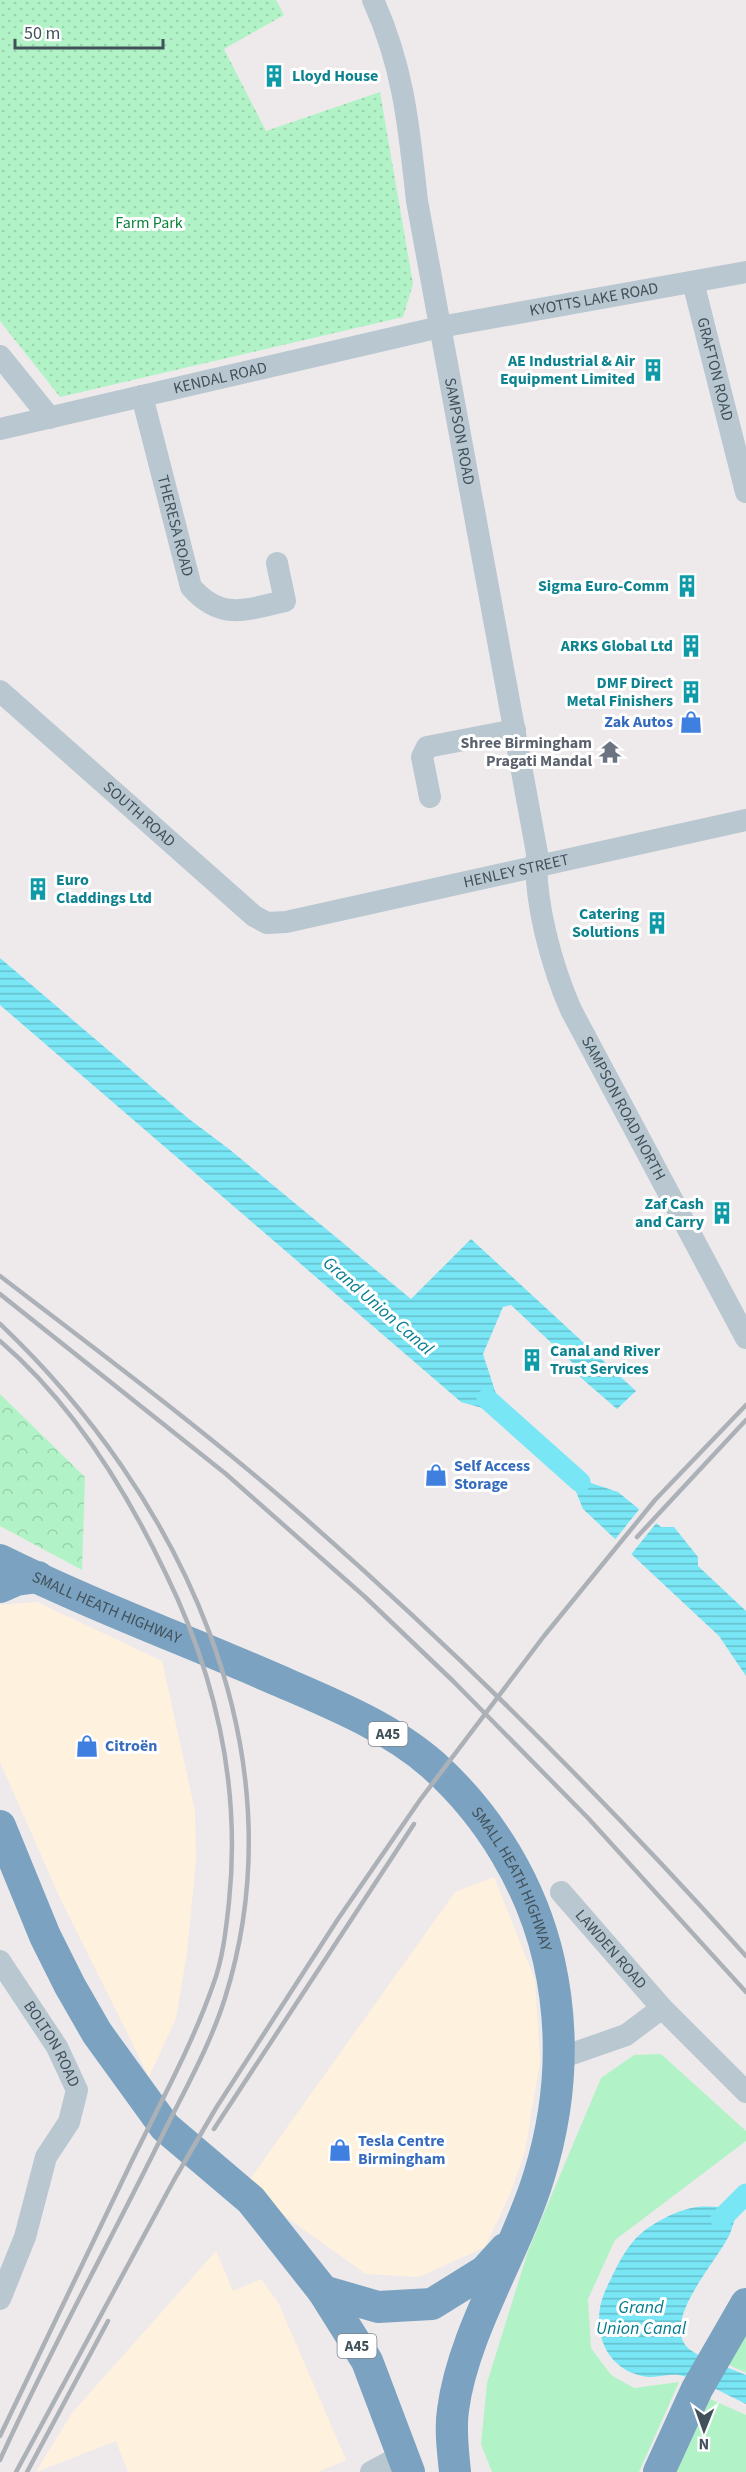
<svg xmlns="http://www.w3.org/2000/svg" width="746" height="2472" viewBox="0 0 746 2472" font-family="'Source Sans 3',sans-serif">
<style>
.commercial{fill:#fef2df}
.grass{fill:#b1f3c6}
.forest{fill:url(#forest-crowns)}
.park{fill:url(#park-dots)}
.water{fill:url(#water-rules)}
.pier{fill:#eeeaeb}
.lines{fill:none;stroke-linecap:round;stroke-linejoin:round}
.canal{stroke:#79e6f6;stroke-width:21}
.minor{stroke:#b9c7d0;stroke-width:22}
.highway{stroke:#7ba3c1;stroke-width:32}
.rail{stroke:#acb1b7;stroke-width:4.5}
.labels{text-anchor:middle;dominant-baseline:central;stroke-width:6;stroke-linejoin:round;paint-order:stroke}
.shield{fill:#fff;stroke:#7a858c;stroke-width:1.5}
.shield-label{font-size:15px;font-weight:bold;fill:#41515a}
.culture-label{font-size:16px;font-weight:bold;fill:#0d838f;stroke:#fff;text-anchor:end}
.park-label{font-size:16px;fill:#0b833d;stroke:#fff}
.street-label{font-size:16px;fill:#41515a;stroke:#fff}
.shop-label{font-size:16px;font-weight:bold;fill:#366cbe;stroke:#fff;text-anchor:start}
.worship-label{font-size:16px;font-weight:bold;fill:#5b616d;stroke:#fff;text-anchor:end}
.water-label{font-size:18px;font-style:italic;fill:#037d8f;stroke:#fff}
</style>
<defs>
<pattern id="forest-crowns" width="20" height="18" patternUnits="userSpaceOnUse" patternTransform="scale(1.5)"><rect width="20" height="18" fill="#b1f3c6"/><path d="M2 6a3 3 0 1 1 6 0M12 15a3 3 0 1 1 6 0" fill="none" stroke="#99d2ac"/></pattern>
<pattern id="park-dots" width="8" height="8" patternUnits="userSpaceOnUse" patternTransform="scale(1.5)"><rect width="8" height="8" fill="#b1f3c6"/><path d="M2 2h.1M6 6h.1" fill="none" stroke="#99d2ac" stroke-width="1.8" stroke-linecap="round"/></pattern>
<pattern id="water-rules" width="6" height="5" patternUnits="userSpaceOnUse" patternTransform="scale(1.5)"><rect width="6" height="5" fill="#79e6f6"/><path d="M0 2.5h6" fill="none" stroke="#65bdca"/></pattern>
</defs>
<rect width="100%" height="100%" fill="#eeeaeb"/>
<!-- commercial -->
<g class="commercial">
<path d="M37,1602L162,1661L195,1811L196,1860L187,1952L176,2018L149,2077L60,1898L0,1762V1605Z"/>
<path d="M494,1877L535,1980L540,2061L525,2151L510,2194L485,2247L419,2277L366,2274L282,2214L250,2179L455,1892Z"/>
<path d="M216,2251L233,2291L261,2279L278,2302L346,2460L318,2472H128L116,2441L36,2472L72,2413Z"/>
</g>
<!-- grass -->
<g class="grass">
<path d="M661,2054L746,2131V2141L615,2240L588,2299L591,2348L611,2375L634,2388L679,2382L639,2472H492L481,2444L487,2383L528,2251L601,2078L634,2055Z"/>
<path d="M746,2329V2373L725,2363Z"/>
<path d="M710,2399L746,2415V2472H676Z"/>
</g>
<!-- forest -->
<path class="forest" d="M0,1394L85,1477L82,1570L0,1526Z"/>
<!-- park -->
<path class="park" d="M0,0H276L284,15L224,49L266,131L380,92L413,284L403,317L60,397L0,321Z"/>
<!-- water -->
<g class="water">
<path d="M0,958L189,1119L229,1149L411,1299L471,1239L636,1391L617,1409L572,1370L575,1365L511,1305L503,1307L483,1354L500,1406L510,1414L505,1420L493,1411L461,1402L0,1005Z"/>
<path d="M565,1461L591,1483L618,1492L661,1527H674L698,1557V1566L746,1611V1676L719,1636L583,1509L571,1479L559,1468L560,1464Z"/>
<path d="M740,2200C736,2210 735,2221 731,2231C721,2258 661,2318 687,2347C696,2357 732,2369 746,2375V2404C730,2396 694,2377 678,2375C666,2374 654,2379 642,2376C601,2367 590,2322 606,2289C618,2265 627,2241 651,2226C663,2218 681,2209 697,2207C717,2205 721,2211 740,2200Z"/>
</g>
<!-- pier -->
<path class="pier" d="M641,1507L658,1521L629,1557L613,1542Z"/>
<g class="lines">
<!-- canal -->
<g class="canal">
<path d="M487,1399L580,1482"/>
<path d="M721,2219L746,2194"/>
</g>
<!-- minor -->
<g class="minor">
<path id="s1" d="M373,0C404,68 409,128 417,201L537,853C533,899 552,967 571,1010L746,1338"/>
<path id="s2" d="M693,282L746,492"/>
<path d="M0,356L50,418"/>
<path id="s3" d="M142,396L191,587C221,621 245,610 285,601L277,563"/>
<path id="s4" d="M0,429L440,327L746,272"/>
<path id="s5" d="M0,691L254,916L267,923L286,922L746,820"/>
<path d="M430,797L422,757L427,747L515,730"/>
<path id="s6" d="M561,1892L662,2008"/>
<path id="s7" d="M0,1961L57,2047L77,2090L69,2122L46,2157L25,2237L0,2299"/>
<path d="M560,2058L626,2035L662,2008L746,2092"/>
<path d="M371,2472L401,2456"/>
</g>
<!-- highway -->
<g class="highway">
<path id="s8" d="M0,1560C89,1604 183,1639 275,1679C328,1702 389,1726 433,1765C490,1816 532,1886 549,1961C565,2033 561,2105 539,2176C516,2252 463,2332 453,2410C450,2430 453,2451 455,2472"/>
<path d="M0,1587L16,1580L38,1577"/>
<path d="M0,1826L45,1936L70,1986L97,2033L165,2127L251,2200L323,2291L367,2361L409,2472"/>
<path d="M323,2291L378,2307L432,2304L485,2271L505,2249"/>
<path d="M659,2472L697,2389L746,2304"/>
</g>
<!-- rail -->
<g class="rail">
<path d="M0,1276C98,1351 197,1425 291,1506C451,1645 604,1798 746,1956"/>
<path d="M0,1294L226,1474L364,1596L453,1681L588,1818L746,1992"/>
<path d="M0,1324C179,1494 303,1749 225,1998C210,2046 184,2091 162,2136C109,2244 50,2350 0,2460"/>
<path d="M0,1341C71,1402 125,1488 165,1572C216,1676 241,1786 229,1902C226,1929 223,1959 213,1985C191,2048 158,2107 129,2167C86,2257 43,2346 0,2436"/>
<path d="M637,1537L746,1420"/>
<path d="M214,2129L414,1824"/>
<path d="M16,2472L174,2180L216,2108L338,1919L420,1800L544,1636L655,1500L746,1405"/>
<path d="M27,2472L108,2321"/>
</g>
</g>
<!-- icons -->
<defs>
<g id="building-bare" transform="scale(1.8)"><path d="M-4-6H4V6H1V3H-1V6H-4ZM-2.5-4.3h1.7v1.8h-1.7ZM.8-4.3h1.7v1.8H.8ZM-2.5-1h1.7V.8h-1.7ZM.8-1h1.7V.8H.8Z" fill="#0f9aa8" stroke="#fff" stroke-width="2.5" paint-order="stroke"/></g>
<g id="shop-bare" transform="scale(1.8)"><path d="M-5-2.5h2.3a2.7 3.5 0 0 1 5.4 0H5L5.5 6h-11ZM-1.5-2.5h3a1.5 2.3 0 0 0-3 0Z" fill="#3f7fe0" stroke="#fff" stroke-width="2.5" paint-order="stroke"/></g>
<g id="temple-bare" transform="scale(1.8)"><path d="M0-6L5-2H3V0L6.5 2.5H4V6H1.5V3h-3V6H-4V2.5H-6.5L-3 0V-2H-5Z" fill="#6b7280" stroke="#fff" stroke-width="2.5" paint-order="stroke"/></g>
</defs>
<g fill-rule="evenodd">
<use href="#building-bare" x="274" y="76"/>
<use href="#building-bare" x="653" y="370"/>
<use href="#building-bare" x="687" y="586"/>
<use href="#building-bare" x="691" y="646"/>
<use href="#building-bare" x="691" y="692"/>
<use href="#shop-bare" x="691" y="722"/>
<use href="#temple-bare" x="610" y="752"/>
<use href="#building-bare" x="38" y="889"/>
<use href="#building-bare" x="657" y="923"/>
<use href="#building-bare" x="722" y="1213"/>
<use href="#building-bare" x="532" y="1360"/>
<use href="#shop-bare" x="436" y="1475"/>
<use href="#shop-bare" x="87" y="1746"/>
<use href="#shop-bare" x="340" y="2150"/>
</g>
<g class="labels">
<!-- shield labels -->
<g class="shield">
<rect x="368.5" y="1722" width="39" height="24" rx="4.5"/>
<rect x="337.5" y="2334" width="39" height="24" rx="4.5"/>
</g>
<g class="shield-label">
<text x="388" y="1734">A45</text>
<text x="357" y="2346">A45</text>
</g>
<!-- culture labels -->
<g class="culture-label">
<text x="292" y="76" text-anchor="start">Lloyd House</text>
<text x="635" y="361">AE Industrial &amp; Air<tspan x="635" dy="18">Equipment Limited</tspan></text>
<text x="669" y="586">Sigma Euro-Comm</text>
<text x="673" y="646">ARKS Global Ltd</text>
<text x="673" y="683">DMF Direct<tspan x="673" dy="18">Metal Finishers</tspan></text>
<text x="56" y="880" text-anchor="start">Euro<tspan x="56" dy="18">Claddings Ltd</tspan></text>
<text x="639" y="914">Catering<tspan x="639" dy="18">Solutions</tspan></text>
<text x="704" y="1204">Zaf Cash<tspan x="704" dy="18">and Carry</tspan></text>
<text x="550" y="1351" text-anchor="start">Canal and River<tspan x="550" dy="18">Trust Services</tspan></text>
</g>
<!-- park labels -->
<g class="park-label">
<text x="149" y="223">Farm Park</text>
</g>
<!-- street labels -->
<g class="street-label">
<text stroke="none"><textPath href="#s4" startOffset="608">KYOTTS LAKE ROAD</textPath></text>
<text stroke="none"><textPath href="#s2" startOffset="90">GRAFTON ROAD</textPath></text>
<text stroke="none"><textPath href="#s4" startOffset="226">KENDAL ROAD</textPath></text>
<text stroke="none"><textPath href="#s1" startOffset="441">SAMPSON ROAD</textPath></text>
<text stroke="none"><textPath href="#s3" startOffset="134">THERESA ROAD</textPath></text>
<text stroke="none"><textPath href="#s5" startOffset="186">SOUTH ROAD</textPath></text>
<text stroke="none"><textPath href="#s5" startOffset="609">HENLEY STREET</textPath></text>
<text stroke="none"><textPath href="#s1" startOffset="1143">SAMPSON ROAD NORTH</textPath></text>
<text stroke="none"><textPath href="#s8" startOffset="117">SMALL HEATH HIGHWAY</textPath></text>
<text stroke="none"><textPath href="#s8" startOffset="621">SMALL HEATH HIGHWAY</textPath></text>
<text stroke="none"><textPath href="#s6" startOffset="76">LAWDEN ROAD</textPath></text>
<text stroke="none"><textPath href="#s7" startOffset="98">BOLTON ROAD</textPath></text>
</g>
<!-- shop labels -->
<g class="shop-label">
<text x="673" y="722" text-anchor="end">Zak Autos</text>
<text x="454" y="1466">Self Access<tspan x="454" dy="18">Storage</tspan></text>
<text x="105" y="1746">Citroën</text>
<text x="358" y="2141">Tesla Centre<tspan x="358" dy="18">Birmingham</tspan></text>
</g>
<!-- worship labels -->
<g class="worship-label">
<text x="592" y="743">Shree Birmingham<tspan x="592" dy="18">Pragati Mandal</tspan></text>
</g>
<!-- water labels -->
<g class="water-label">
<text transform="translate(378 1306) rotate(41)">Grand Union Canal</text>
<text x="641" y="2307">Grand<tspan x="641" dy="21">Union Canal</tspan></text>
</g>
</g>
<!-- north arrow -->
<g transform="translate(704 2430) rotate(181)" stroke="#ffffff" stroke-width="4.5" paint-order="stroke">
<path d="M0-4.5L10 22L0 15L-10 22Z" fill="#41515a"/>
<text y="-9" font-size="16" font-weight="bold" text-anchor="middle" fill="#41515a">N</text>
</g>
<!-- scale -->
<path d="M15 39v9h148v-9" fill="none" stroke="#41515a" stroke-width="3"/>
<text x="24" y="39" font-size="18" fill="#41515a" stroke="#ffffff" stroke-width="4.5" paint-order="stroke">50 m</text>
</svg>
